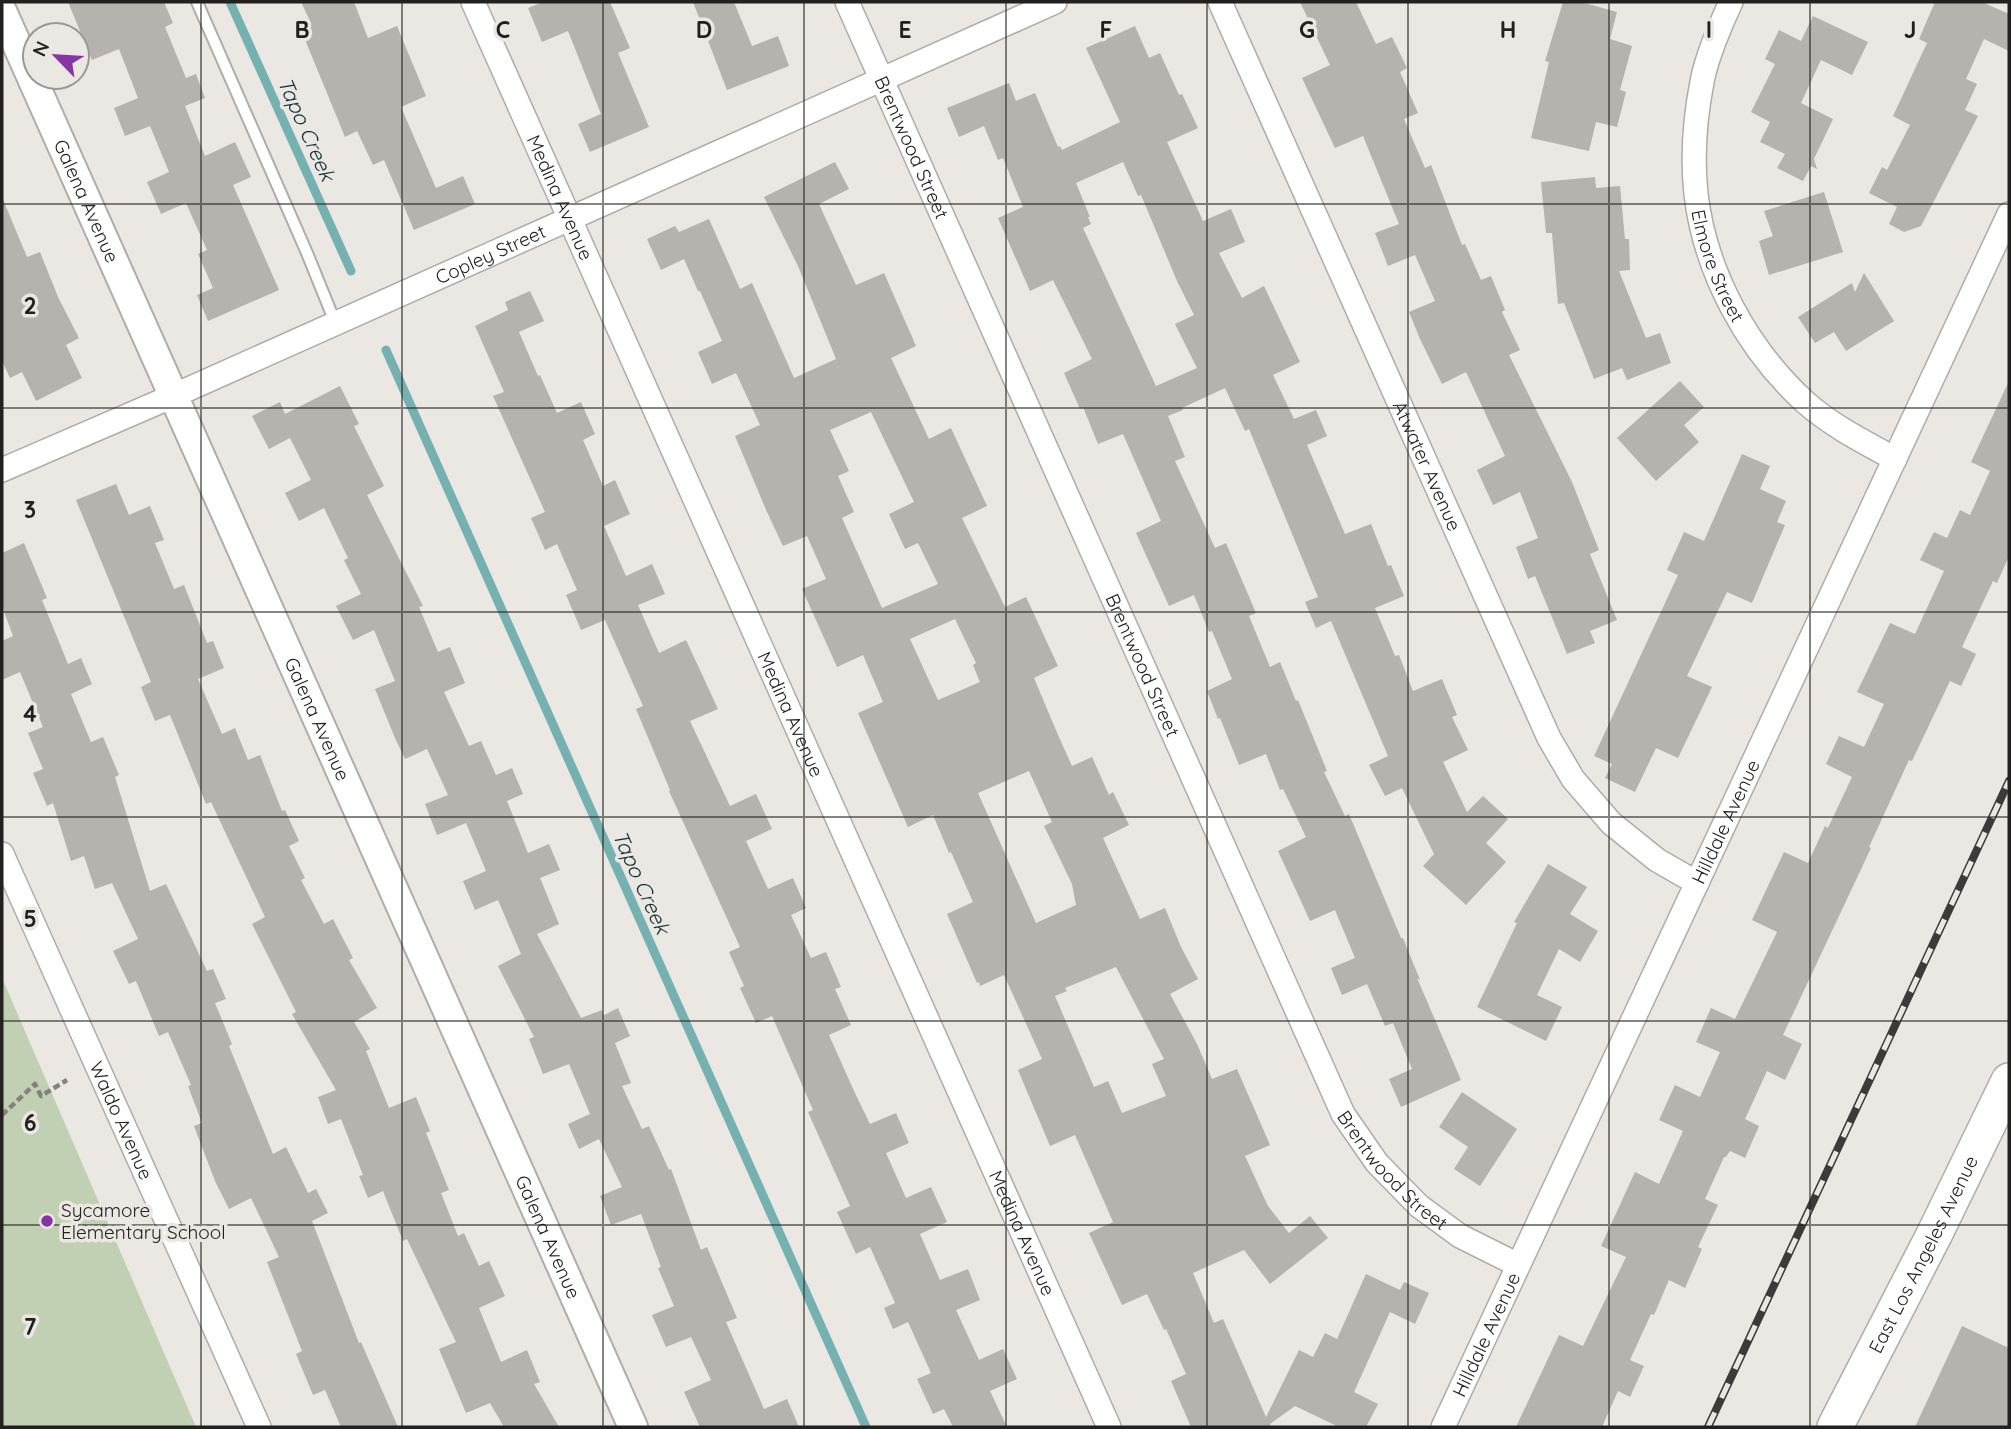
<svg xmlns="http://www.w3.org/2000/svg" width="2011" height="1429" viewBox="0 0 2011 1429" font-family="Quicksand,sans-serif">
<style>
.green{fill:#c1d0b3}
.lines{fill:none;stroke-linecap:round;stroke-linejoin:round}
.stream{stroke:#76b1b1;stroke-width:9}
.building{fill:#b6b2ae;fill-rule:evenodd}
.service-casing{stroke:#b0aca8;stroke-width:14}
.minor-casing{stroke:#b0aca8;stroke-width:26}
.tertiary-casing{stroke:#b0aca8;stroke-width:32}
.primary-casing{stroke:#b0aca8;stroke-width:38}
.path{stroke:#84827f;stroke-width:4.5;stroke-dasharray:7 3.5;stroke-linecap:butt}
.service{stroke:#fff;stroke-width:10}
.minor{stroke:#fff;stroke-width:23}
.tertiary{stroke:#fff;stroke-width:28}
.primary{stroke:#fff;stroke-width:35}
.rail-casing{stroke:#3d3b39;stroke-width:8}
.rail{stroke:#ebe7e3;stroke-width:5;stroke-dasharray:16;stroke-linecap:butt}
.grid{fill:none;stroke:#22211f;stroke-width:2;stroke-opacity:0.55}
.poi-dot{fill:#8735a4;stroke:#ebe7e3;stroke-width:2.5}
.labels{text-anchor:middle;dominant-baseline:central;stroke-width:7;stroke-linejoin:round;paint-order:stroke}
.street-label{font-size:19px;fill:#22211f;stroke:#ebe7e3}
.poi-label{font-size:19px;fill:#22211f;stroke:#ebe7e3;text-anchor:start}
.water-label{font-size:21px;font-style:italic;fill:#102f30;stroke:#ebe7e3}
.grid-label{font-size:23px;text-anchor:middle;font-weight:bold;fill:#22211f;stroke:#ebe7e3;stroke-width:7;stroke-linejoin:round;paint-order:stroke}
</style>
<rect width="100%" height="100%" fill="#ebe7e3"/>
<!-- green -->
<path class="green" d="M2,978L196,1427H2Z"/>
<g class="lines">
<!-- stream -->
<g class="stream">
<path d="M230,2L351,271"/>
<path d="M386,350L866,1427"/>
</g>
</g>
<!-- building -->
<g class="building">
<path d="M68,2H164L173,23L165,27L186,78L196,74L205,98L185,106L205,156L235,142L251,177L233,185L279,290L208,321L197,295L213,288L198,254L207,250L186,203L161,214L147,182L169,172L150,126L125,136L114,108L138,98L119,49L92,60Z"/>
<path d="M301,2H354L368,38L397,26L426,96L401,107L436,188L463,176L475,204L414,230L384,160L373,165L357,131L345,137L299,25L310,21Z"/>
<path d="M543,2H610L630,48L618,53L649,127L590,152L578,124L601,114L568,31L542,42L528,8Z"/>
<path d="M693,2H734L752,46L778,36L789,66L727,90Z"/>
<path d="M1300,2H1356L1376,44L1392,37L1407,68L1400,72L1418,113L1404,119L1425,168L1431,165L1462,245L1465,244L1481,280L1491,276L1505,310L1502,312L1520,350L1509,355L1572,482L1599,550L1590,554L1617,620L1590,631L1595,643L1567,654L1535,576L1528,579L1516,547L1538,538L1520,492L1493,505L1477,470L1505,456L1466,372L1442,384L1420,339L1409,312L1435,301L1415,255L1388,266L1375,233L1399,224L1363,136L1335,148L1302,78L1330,65Z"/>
<path d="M1563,2H1581L1617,12L1610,39L1632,46L1620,90L1626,92L1617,127L1596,122L1589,151L1531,138L1549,62L1545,61Z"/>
<path d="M1935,2H1982L2009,14V51L1984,39L1966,79L1977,84L1965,110L1978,116L1921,226L1904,232L1889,224L1897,207L1869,193L1882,167L1887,170L1910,125L1893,116L1927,43L1919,39Z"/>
<path d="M1813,16L1868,42L1852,75L1821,60L1801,103L1833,119L1814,159L1817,169L1811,166L1803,181L1777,168L1785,154L1760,142L1770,122L1751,112L1775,64L1765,59L1779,30L1801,41Z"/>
<path d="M1135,26L1149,58L1160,53L1179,95L1182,94L1198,128L1167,142L1203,221L1231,209L1245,242L1219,253L1242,298L1264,286L1300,362L1273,375L1294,419L1316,410L1327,436L1307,445L1345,534L1371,524L1388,566L1391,565L1404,596L1375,608L1395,656L1399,655L1413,691L1442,679L1457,715L1452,717L1468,750L1443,762L1467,812L1483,796L1508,819L1486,843L1506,862L1466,905L1423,866L1434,854L1402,788L1385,796L1369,765L1388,756L1331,621L1316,628L1305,602L1318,597L1249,429L1245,431L1225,388L1182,408L1183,410L1168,416L1185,457L1175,461L1215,548L1226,543L1256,613L1249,616L1270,667L1280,662L1296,701L1298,700L1327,771L1324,772L1345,816L1349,814L1401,938H1403L1420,980L1417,978L1461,1080L1401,1107L1389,1079L1412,1069L1393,1023L1385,1026L1367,984L1342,995L1331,968L1355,958L1335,910L1310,921L1278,851L1306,837L1283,789L1280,790L1266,754L1239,765L1220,718L1218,719L1207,691L1232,679L1212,631L1209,632L1194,595L1169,606L1136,533L1161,521L1123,434L1098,444L1083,407L1080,409L1064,373L1092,359L1053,280L1030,291L998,218L1023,207L1003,158L998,160L984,126L959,137L947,108L1009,83L1016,101L1035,93L1058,147L1060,146L1062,150L1120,122L1086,48ZM1123,162L1138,196L1141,195L1177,281L1194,315L1175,324L1197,368L1156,386L1083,228L1091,224L1088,217H1090L1076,183Z"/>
<path d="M835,162L849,189L819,204L856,285L884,273L916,346L891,358L929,439L951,428L987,506L962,518L1005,607L1026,597L1058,666L1034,678L1058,735L1072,766L1092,757L1109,795L1113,792L1129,825L1103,838L1140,919L1165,908L1181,947L1198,979L1170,994L1197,1044L1212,1079L1237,1069L1270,1145L1245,1156L1268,1206L1289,1233L1310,1216L1328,1238L1270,1284L1244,1250L1193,1273L1214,1323L1223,1319L1266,1417L1299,1350L1313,1357L1325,1333L1337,1339L1366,1274L1400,1290L1404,1282L1429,1293L1415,1324L1390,1312L1354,1392L1378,1404L1366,1427H1339L1295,1406L1270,1424L1271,1427H1191L1171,1381L1186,1374L1166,1329L1164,1330L1147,1294L1122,1305L1089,1233L1113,1222L1075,1135L1050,1146L1018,1070L1042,1059L1004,975L980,986L979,982L977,983L947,914L973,902L951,852L949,853L933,815L908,827L858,713L883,702L863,655L837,667L802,589L826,579L807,536L783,546L767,512L735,436L760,425L736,373L712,384L698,352L722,341L700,291H698L684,259L661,270L647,239L675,226L679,232L709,219L740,289L752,283L794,378L836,359L798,266L764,197ZM871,412L914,502L889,514L905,549L918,543L938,584L882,608L842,518L854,512L838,476L849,471L830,430ZM955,619L976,663L973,665L980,682L938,700L910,639ZM1029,771L1052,822L1044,826L1072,884L1076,905L1036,923L978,793ZM1116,967L1164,1059L1152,1064L1166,1096L1122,1113L1108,1081L1094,1087L1055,996L1067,991L1065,988Z"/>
<path d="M1595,177L1596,188L1620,186L1625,239H1629L1630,270L1619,271L1646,338L1660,333L1671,363L1627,380L1622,368L1594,379L1564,303L1558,304L1552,233H1546L1541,182Z"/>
<path d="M1824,192L1843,252L1769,275L1759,241L1773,236L1764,211Z"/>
<path d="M2,197L27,257L40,252L58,297L79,338L66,345L82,378L36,401L22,372L10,378L2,361Z"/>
<path d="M1864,273L1894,321L1846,351L1834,332L1815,343L1798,317L1852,283L1855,292Z"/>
<path d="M530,291L544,321L519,332L538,376L540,375L557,413L581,402L595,434L583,440L603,486L615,480L630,514L604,526L626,576L652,564L665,594L638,605L659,653L686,640L718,709L690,721L730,806L756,794L772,829L746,841L768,889L793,878L806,908L791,915L811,958L826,952L841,987L835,989L851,1025L829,1035L854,1091L870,1124L896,1113L909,1143L886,1153L906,1198L931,1187L947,1222L920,1234L940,1280L968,1269L980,1300L956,1310L979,1360L1003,1349L1017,1379L990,1391L1007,1427H953L944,1409L933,1414L917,1379L931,1373L908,1322L893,1329L884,1308L895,1303L870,1247L856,1254L837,1212L850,1206L808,1112L813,1110L772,1016L756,1023L740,988L744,986L729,952L740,947L669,791L670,790L636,709L643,706L605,620L581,630L566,595L577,590L557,544L545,550L531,518L545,512L493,396L504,392L475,326L508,310L505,302Z"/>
<path d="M1680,381L1704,407L1684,425L1699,442L1656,481L1617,438Z"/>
<path d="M2009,381V556L1997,583L1993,581L1962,647L1976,654L1961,686L1950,681L1912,761L1909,760L1869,847L1871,848L1783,1035L1802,1044L1785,1080L1767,1071L1745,1119L1759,1126L1745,1158L1730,1151L1726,1157H1724L1705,1199L1718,1205L1698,1247L1702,1249L1685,1288L1669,1280L1654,1315L1651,1314L1630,1360L1644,1366L1630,1397L1618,1391L1602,1427H1516L1559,1335L1583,1346L1626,1257L1601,1246L1635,1172L1659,1184L1683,1131L1659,1120L1675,1085L1700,1097L1720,1052L1696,1042L1711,1008L1735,1019L1777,932L1752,920L1784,852L1808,863L1825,826L1828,828L1852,777L1826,764L1839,736L1864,747L1884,704L1857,692L1890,623L1915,634L1944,571L1920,560L1934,532L1947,538L1960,510L1970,515L1990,471L1971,462Z"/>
<path d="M340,386L359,424L354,426L384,486L367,495L423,606L419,607L438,652L450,647L465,683L444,692L469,746L481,741L496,775L512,768L523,794L507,801L528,853L549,844L560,870L540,878L559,924L537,934L581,1018L602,1010L604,1015L618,1008L630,1036L615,1043L631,1083L622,1086L642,1129L649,1126L669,1170L671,1169L701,1250L707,1247L737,1318L726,1322L764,1409L787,1399L799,1427H700L684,1392L711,1380L691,1337L666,1347L652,1315L674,1306L658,1268L661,1267L641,1214L611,1225L600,1196L622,1187L599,1139L579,1149L568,1124L590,1114L569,1064L543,1074L529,1039L534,1037L498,966L521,954L498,900L475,910L463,881L486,871L466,823L437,835L425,804L448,795L427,749L405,759L395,738L375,689L395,681L374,630L353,640L336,606L361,594L344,560L348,558L324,508L299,521L285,493L311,480L290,438L269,449L252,416L280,402L285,414Z"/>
<path d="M1742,454L1770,466L1760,489L1786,501L1777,522L1785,525L1752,603L1727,592L1687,676L1712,687L1678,758L1656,748L1635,792L1605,778L1612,764L1594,756L1678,575L1667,570L1684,532L1704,541Z"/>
<path d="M116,484L129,515L150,506L164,540L155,543L174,589L184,585L207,643L213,641L224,668L198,679L222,734L235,728L248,760L260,755L282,811L285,810L299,841L289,846L305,878L301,880L324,924L333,919L353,958L349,960L377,1008L354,1022L370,1049L366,1051L389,1108L416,1097L430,1131L426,1133L449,1190L441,1193L458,1236L464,1233L479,1266L489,1261L505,1296L479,1308L501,1362L527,1350L540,1382L534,1384L559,1427H504L490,1403L466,1413L439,1349L456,1342L407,1239L403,1241L383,1191L368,1198L359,1176L363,1175L341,1119L328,1124L318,1097L336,1090L292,1014L296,1012L252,924L265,917L211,802L206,804L170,715L155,721L141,687L151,682L76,500Z"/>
<path d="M24,543L47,598L42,600L68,664L81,658L92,684L71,694L91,742L103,737L119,775L115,777L150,891L166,884L207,971L213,969L226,999L215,1003L232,1044L229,1046L273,1154L286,1147L308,1193L316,1189L328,1213L312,1221L359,1343L361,1342L398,1427H341L325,1390L313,1395L296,1354L302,1351L267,1262L279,1257L251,1198L229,1209L215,1181L194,1126L202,1123L188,1086L191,1085L168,1032L159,1036L136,981L129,984L113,951L138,939L112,883L95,889L84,856L71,861L53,803L47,806L33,773L43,769L28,733L43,727L20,672L2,680V641L13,636L2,606V553Z"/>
<path d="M1548,864L1587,887L1570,914L1598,931L1580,962L1559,949L1537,995L1562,1007L1546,1041L1477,1007L1517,923L1514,922Z"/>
<path d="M1462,1092L1517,1129L1480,1186L1454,1169L1468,1147L1439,1127Z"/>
<path d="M1962,1326L2009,1348V1427H1915Z"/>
</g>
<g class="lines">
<!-- service casing -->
<g class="service-casing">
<path id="service" d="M197,2L307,253L335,322"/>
</g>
<!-- minor casing -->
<g class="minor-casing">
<g id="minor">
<path id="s1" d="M473,2L1109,1427"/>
<path id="s2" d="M847,2L1343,1114L1377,1163L1419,1206L1460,1236L1518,1265"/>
<path id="s3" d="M1220,2L1549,738L1573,779L1611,823L1657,860L1697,883"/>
<path id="s4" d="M1731,2C1721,23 1706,59 1702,82C1695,118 1692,157 1696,194C1705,272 1747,349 1805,402C1832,426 1864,442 1895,459"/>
<path id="s5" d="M2,470L173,396L1055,2"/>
<path id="s6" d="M2,854L259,1427"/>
<path id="s7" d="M1443,1427L2009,214"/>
</g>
</g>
<!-- tertiary casing -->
<g class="tertiary-casing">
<g id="tertiary">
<path id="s8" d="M2,11L633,1427"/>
</g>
</g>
<!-- primary casing -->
<g class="primary-casing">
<g id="primary">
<path id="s9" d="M1835,1427L1935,1233L2009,1081"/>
</g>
</g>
<!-- path -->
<path class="path" d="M2,1115L35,1084L41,1096L67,1080"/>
<!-- service -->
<use href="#service" class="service"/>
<!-- minor -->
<use href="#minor" class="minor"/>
<!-- tertiary -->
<use href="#tertiary" class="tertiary"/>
<!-- primary -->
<use href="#primary" class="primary"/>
<!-- rail casing -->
<g class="rail-casing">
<path id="rail" d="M1708,1427L2009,781"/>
</g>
<!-- rail -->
<use href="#rail" class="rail"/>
</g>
<!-- grid -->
<path class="grid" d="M201,2V1427M402,2V1427M603,2V1427M804,2V1427M1006,2V1427M1207,2V1427M1408,2V1427M1609,2V1427M1810,2V1427M2,204H2009M2,408H2009M2,612H2009M2,817H2009M2,1021H2009M2,1225H2009"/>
<!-- markers -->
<circle class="poi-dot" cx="47" cy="1221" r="7"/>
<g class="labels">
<!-- street labels -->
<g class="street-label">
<text stroke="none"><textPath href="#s2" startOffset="159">Brentwood Street</textPath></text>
<text stroke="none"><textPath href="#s1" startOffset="214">Medina Avenue</textPath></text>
<text stroke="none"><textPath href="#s8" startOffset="208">Galena Avenue</textPath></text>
<text stroke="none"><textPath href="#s5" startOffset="534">Copley Street</textPath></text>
<text stroke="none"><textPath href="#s4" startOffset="273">Elmore Street</textPath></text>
<text stroke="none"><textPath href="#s3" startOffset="508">Atwater Avenue</textPath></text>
<text stroke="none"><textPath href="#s2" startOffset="726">Brentwood Street</textPath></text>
<text stroke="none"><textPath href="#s1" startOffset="780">Medina Avenue</textPath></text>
<text stroke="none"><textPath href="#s8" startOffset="775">Galena Avenue</textPath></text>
<text stroke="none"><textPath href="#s7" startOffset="668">Hilldale Avenue</textPath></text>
<text stroke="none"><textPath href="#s6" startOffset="292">Waldo Avenue</textPath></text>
<text stroke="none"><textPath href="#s2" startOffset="1293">Brentwood Street</textPath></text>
<text stroke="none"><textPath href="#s1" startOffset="1348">Medina Avenue</textPath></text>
<text stroke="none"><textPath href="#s8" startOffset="1342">Galena Avenue</textPath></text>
<text stroke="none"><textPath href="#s9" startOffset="194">East Los Angeles Avenue</textPath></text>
<text stroke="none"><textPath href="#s7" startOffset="102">Hilldale Avenue</textPath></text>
</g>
<!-- poi labels -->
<g class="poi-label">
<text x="61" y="1210">Sycamore<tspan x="61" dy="22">Elementary School</tspan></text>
</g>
<!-- water labels -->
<g class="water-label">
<text transform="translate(307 129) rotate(66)">Tapo Creek</text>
<text transform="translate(642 882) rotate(66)">Tapo Creek</text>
</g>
</g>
<g class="grid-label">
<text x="302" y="38">B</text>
<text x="503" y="38">C</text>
<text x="704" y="38">D</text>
<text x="905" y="38">E</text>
<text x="1106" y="38">F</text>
<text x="1307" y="38">G</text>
<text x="1508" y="38">H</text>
<text x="1709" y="38">I</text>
<text x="1910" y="38">J</text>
<text x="30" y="314">2</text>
<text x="30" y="518">3</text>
<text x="30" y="722">4</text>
<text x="30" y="927">5</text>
<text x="30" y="1131">6</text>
<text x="30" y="1335">7</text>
</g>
<!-- border -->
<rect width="2011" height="1429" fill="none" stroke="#22211f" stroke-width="7"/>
<!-- north arrow -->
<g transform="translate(56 56) rotate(295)"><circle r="33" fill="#ebe7e3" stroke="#9b9895" stroke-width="2"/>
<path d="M0-5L12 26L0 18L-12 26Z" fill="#8735a4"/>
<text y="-10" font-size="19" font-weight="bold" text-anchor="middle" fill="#22211f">N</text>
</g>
</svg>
